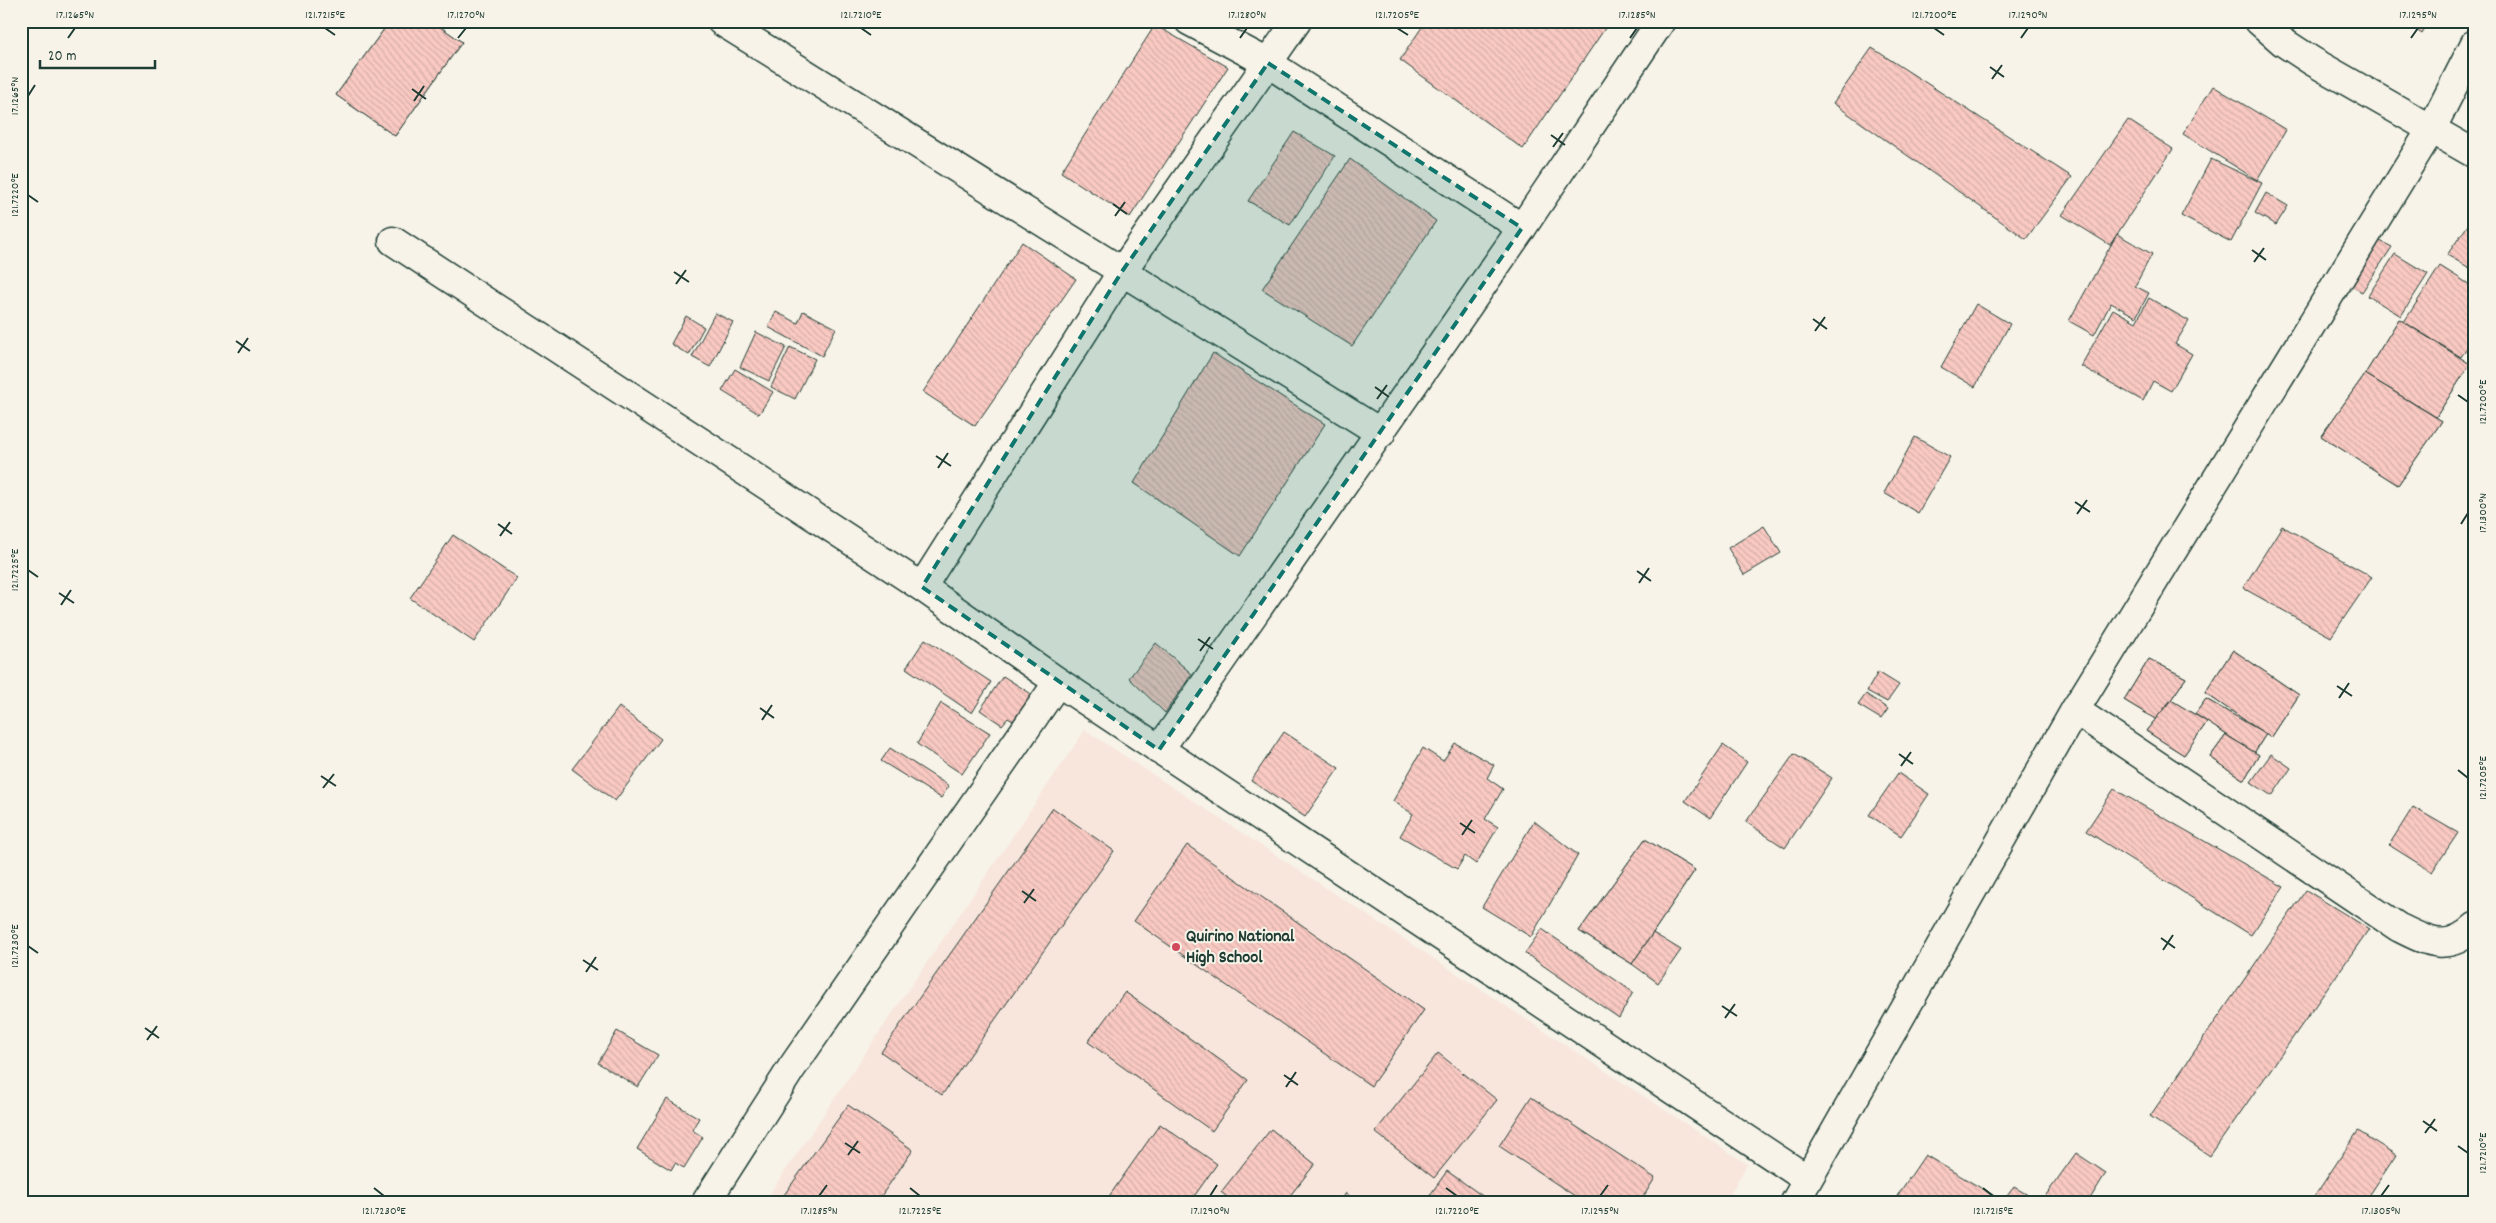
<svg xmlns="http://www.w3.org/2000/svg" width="2496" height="1223" viewBox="0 0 2496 1223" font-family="Dekko,sans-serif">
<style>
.built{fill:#f8e6dd}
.building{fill:url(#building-back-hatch);stroke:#1f3d34}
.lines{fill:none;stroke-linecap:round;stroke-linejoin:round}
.minor-casing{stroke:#1f3d34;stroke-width:31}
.major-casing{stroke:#1f3d34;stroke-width:31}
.minor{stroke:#f7f3e8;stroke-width:28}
.major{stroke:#f7f3e8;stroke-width:28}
.marked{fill:#0f766e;fill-opacity:0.2;stroke:#0f766e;stroke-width:4;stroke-dasharray:10 6;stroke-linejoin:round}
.ticks{fill:none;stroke:#1f3d34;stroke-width:2}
.poi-dot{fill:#d1495b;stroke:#f7f3e8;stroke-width:2}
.labels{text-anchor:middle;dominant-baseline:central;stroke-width:4;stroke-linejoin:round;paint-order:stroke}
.poi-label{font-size:18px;font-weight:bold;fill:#1f3d34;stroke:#f7f3e8;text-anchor:start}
.neatline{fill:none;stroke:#1f3d34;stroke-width:2}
.ticks-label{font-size:12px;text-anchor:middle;fill:#1f3d34}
</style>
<defs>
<pattern id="building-back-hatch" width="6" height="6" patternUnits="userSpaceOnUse" patternTransform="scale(1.25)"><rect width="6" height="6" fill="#f9c9c2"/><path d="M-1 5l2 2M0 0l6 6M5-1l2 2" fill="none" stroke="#d5aea7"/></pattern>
</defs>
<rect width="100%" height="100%" fill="#f7f3e8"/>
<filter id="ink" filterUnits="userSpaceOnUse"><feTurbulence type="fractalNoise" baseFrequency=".02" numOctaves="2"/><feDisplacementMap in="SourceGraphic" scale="10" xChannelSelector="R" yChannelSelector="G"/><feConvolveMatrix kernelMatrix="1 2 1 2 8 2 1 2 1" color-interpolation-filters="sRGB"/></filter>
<g filter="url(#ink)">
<!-- built -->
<path class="built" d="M1085,730L1747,1164L1726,1202H764Z"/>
<!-- building -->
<g class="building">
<path d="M390,21H432L462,42L395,136L336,95Z"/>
<path d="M390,21H432L462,42L395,136L336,95Z"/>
<path d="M1426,21H1610L1523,149L1400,60Z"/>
<path d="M2403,21H2429L2422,34Z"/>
<path d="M1155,25L1228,67L1130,217L1061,172Z"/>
<path d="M1872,48L2072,177L2026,239L1833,103Z"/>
<path d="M2213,86L2286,130L2257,180L2183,134Z"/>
<path d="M2128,120L2173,149L2110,245L2062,215Z"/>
<path d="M1294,132L1335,156L1290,225L1248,201Z"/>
<path d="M1350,159L1436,221L1352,346L1262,289Z"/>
<path d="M2211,159L2262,183L2231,242L2181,216Z"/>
<path d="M2266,193L2288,206L2276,225L2255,213Z"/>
<path d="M2475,215V271L2447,255Z"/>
<path d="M2117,234L2152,254L2135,286L2149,293L2136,317L2111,303L2094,335L2069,321Z"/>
<path d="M2374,238L2392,247L2362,292L2345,283Z"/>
<path d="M1022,242L1076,279L975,426L923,392Z"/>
<path d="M2395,254L2428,274L2401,316L2368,296Z"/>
<path d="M2440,266L2475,288V335L2461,357L2404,322Z"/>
<path d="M2149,298L2189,321L2175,344L2192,354L2171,391L2153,381L2143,401L2081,366L2113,309L2136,322Z"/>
<path d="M1976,304L2010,324L1975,387L1941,367Z"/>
<path d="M803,311L836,328L822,356L768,327L776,312L798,323Z"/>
<path d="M715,313L733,322L710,367L692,357Z"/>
<path d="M686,316L704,327L689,355L671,344Z"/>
<path d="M2399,319L2470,364L2436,417L2365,374Z"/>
<path d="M2399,319L2470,364L2436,417L2365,374Z"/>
<path d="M756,332L786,347L769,381L740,367Z"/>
<path d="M790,347L815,359L795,399L771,387Z"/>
<path d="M1213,353L1325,424L1240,556L1134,483Z"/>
<path d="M735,369L773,392L759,414L722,391Z"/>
<path d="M2365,374L2442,421L2398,485L2321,436Z"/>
<path d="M2365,374L2442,421L2398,485L2321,436Z"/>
<path d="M1915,437L1950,457L1918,513L1884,493Z"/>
<path d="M1764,526L1781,553L1744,575L1728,548Z"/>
<path d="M2282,526L2372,577L2331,637L2243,588Z"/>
<path d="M453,535L517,578L474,642L410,598Z"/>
<path d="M925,639L991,682L972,713L906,668Z"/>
<path d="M1156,643L1192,674L1165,713L1129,678Z"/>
<path d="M2233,650L2299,695L2271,738L2205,693Z"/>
<path d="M2233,650L2299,695L2271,738L2205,693Z"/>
<path d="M2149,659L2186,678L2157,720L2124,700Z"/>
<path d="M2149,659L2186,678L2157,720L2124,700Z"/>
<path d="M1878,672L1899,685L1887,702L1867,691Z"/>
<path d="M1003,676L1044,702L1025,728L1008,718L1002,725L980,710Z"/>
<path d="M1866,694L1888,709L1881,719L1858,705Z"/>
<path d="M2206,699L2266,734L2254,753L2195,714Z"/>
<path d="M2206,699L2266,734L2254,753L2195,714Z"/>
<path d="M2171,700L2207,722L2184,755L2146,731Z"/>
<path d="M2171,700L2207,722L2184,755L2146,731Z"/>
<path d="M941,703L990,733L962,774L917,744Z"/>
<path d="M619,707L661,739L615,801L572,769Z"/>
<path d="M1284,732L1339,768L1305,817L1251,781Z"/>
<path d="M2226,735L2259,755L2244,780L2210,757Z"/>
<path d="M2226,735L2259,755L2244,780L2210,757Z"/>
<path d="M1455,743L1494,765L1487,778L1503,789L1485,819L1498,827L1476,864L1465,856L1457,869L1400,836L1413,814L1393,801L1423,748L1443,761Z"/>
<path d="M1723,745L1747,762L1710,818L1685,801Z"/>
<path d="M890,748L949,786L941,798L881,761Z"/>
<path d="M1794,754L1832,778L1785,848L1746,822Z"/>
<path d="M2271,754L2291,768L2272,796L2251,782Z"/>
<path d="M1898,773L1929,794L1901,836L1869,815Z"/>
<path d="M2114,789L2284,887L2251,935L2086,831Z"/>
<path d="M2413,807L2458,833L2432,872L2389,845Z"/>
<path d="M1053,808L1114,851L942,1095L881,1052Z"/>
<path d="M1534,821L1578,855L1531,937L1482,907Z"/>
<path d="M1645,839L1695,870L1632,964L1579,931Z"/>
<path d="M1645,839L1695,870L1632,964L1579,931Z"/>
<path d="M1187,845L1424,1010L1371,1086L1134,921Z"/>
<path d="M2306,890L2369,929L2210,1156L2150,1116Z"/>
<path d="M1542,929L1633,992L1619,1018L1525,953Z"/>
<path d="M1653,933L1681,950L1658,983L1632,964Z"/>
<path d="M1125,992L1248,1080L1212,1131L1088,1042Z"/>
<path d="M617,1031L658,1055L638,1087L598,1063Z"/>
<path d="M1438,1053L1497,1100L1434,1178L1375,1132Z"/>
<path d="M1531,1097L1655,1178L1640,1202H1584L1499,1146Z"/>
<path d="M667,1099L699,1118L692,1130L703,1137L684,1168L675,1163L671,1170L637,1149Z"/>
<path d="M848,1105L913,1150L877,1202H779Z"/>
<path d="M1160,1124L1217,1164L1190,1202H1105Z"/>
<path d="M1271,1129L1315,1164L1285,1202H1233L1221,1192Z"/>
<path d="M2358,1131L2396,1155L2365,1202H2321L2314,1197Z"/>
<path d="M2076,1153L2106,1173L2088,1202H2041Z"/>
<path d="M1925,1155L2003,1201L2014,1187L2040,1202H1893Z"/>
<path d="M1447,1171L1491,1202H1425Z"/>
<path d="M1346,1193L1357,1202H1340Z"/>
</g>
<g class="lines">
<!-- minor casing -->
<g class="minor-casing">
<g id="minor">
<path d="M721,21L1381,433"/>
<path d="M1189,21L1268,63L1522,228"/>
<path d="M2259,21L2283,42L2312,61L2475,154"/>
<path d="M393,241L922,587L1058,682L1807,1179"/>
<path d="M922,587L1123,270L1297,21"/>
<path d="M2075,710L2398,927C2428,942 2447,953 2475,927"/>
<path d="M1159,750L1522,228L1661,21"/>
<path d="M706,1202L791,1069L1058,682"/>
</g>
</g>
<!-- major casing -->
<g class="major-casing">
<path id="major" d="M1795,1202L2075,710L2432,128L2475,43"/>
</g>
<!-- minor -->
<use href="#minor" class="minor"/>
<!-- major -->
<use href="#major" class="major"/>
</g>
</g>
<!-- marked area -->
<path class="marked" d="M1268,63L1522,228L1159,750L922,587L1123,270Z"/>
<!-- ticks -->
<path class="ticks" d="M325,28L335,35M861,28L871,35M1397,28L1408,35M1934,28L1944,35M68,38L75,28M458,38L466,28M1240,38L1247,28M1630,38L1637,28M2021,38L2028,28M2411,38L2418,28M1990,67L2004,77M1992,79L2002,65M412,89L426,99M28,96L35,85M414,101L424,86M1551,135L1565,145M1553,147L1563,133M28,195L38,202M1113,204L1127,214M1115,216L1125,202M2252,250L2266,260M2254,262L2264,248M674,272L689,282M676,284L686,270M1813,319L1827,329M1815,331L1825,317M236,341L250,351M238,353L248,338M1375,387L1389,397M2458,395L2468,402M1377,399L1387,385M936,456L951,466M938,468L948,453M2075,502L2090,512M2077,514L2087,500M498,524L512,534M2461,524L2468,513M500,536L510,522M28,570L38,577M1637,571L1651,581M1639,583L1649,568M59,593L74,603M61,605L71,590M1198,639L1213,649M1200,651L1210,637M2337,686L2352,696M2339,698L2349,683M760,708L774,718M762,720L772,705M1899,754L1913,764M1901,766L1911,752M2458,770L2468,778M321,776L336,786M323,788L334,774M1460,823L1475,833M1462,835L1472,820M1022,891L1036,901M1024,903L1034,889M2161,938L2175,948M28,946L38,953M2163,950L2173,935M583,960L598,970M586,972L596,957M1722,1006L1737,1016M1725,1018L1735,1004M145,1028L159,1038M147,1040L157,1026M1284,1075L1298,1085M1286,1087L1296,1072M2423,1121L2437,1131M2425,1133L2435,1119M845,1143L860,1153M2458,1146L2468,1153M848,1155L858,1141M374,1188L384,1196M910,1188L920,1196M1446,1188L1457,1196M1983,1188L1993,1196M819,1196L827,1185M1210,1196L1217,1185M1600,1196L1608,1185M2381,1196L2389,1185"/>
<!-- markers -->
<circle class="poi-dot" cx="1176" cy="947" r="5"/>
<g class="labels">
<!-- poi labels -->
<g class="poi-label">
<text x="1186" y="937">Quirino National<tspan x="1186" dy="21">High School</tspan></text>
</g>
</g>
<!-- margin -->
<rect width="2496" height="1223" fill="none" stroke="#f7f3e8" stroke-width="55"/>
<!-- scale -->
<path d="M40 60v8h115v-8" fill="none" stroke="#1f3d34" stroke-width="2.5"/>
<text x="48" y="60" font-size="15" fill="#1f3d34" stroke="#f7f3e8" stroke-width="4" paint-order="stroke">20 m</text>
<rect x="28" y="28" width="2440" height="1168" class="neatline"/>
<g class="ticks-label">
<text x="75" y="18">17.1265°N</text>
<text x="325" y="18">121.7215°E</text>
<text x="466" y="18">17.1270°N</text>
<text x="861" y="18">121.7210°E</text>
<text x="1247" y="18">17.1280°N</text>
<text x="1397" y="18">121.7205°E</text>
<text x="1637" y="18">17.1285°N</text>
<text x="1934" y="18">121.7200°E</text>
<text x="2028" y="18">17.1290°N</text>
<text x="2418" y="18">17.1295°N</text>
<text transform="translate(14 96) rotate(-90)" y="4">17.1265°N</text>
<text transform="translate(14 195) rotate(-90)" y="4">121.7220°E</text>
<text transform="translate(2482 402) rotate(-90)" y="4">121.7200°E</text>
<text transform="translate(2482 513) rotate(-90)" y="4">17.1300°N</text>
<text transform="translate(14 570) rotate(-90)" y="4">121.7225°E</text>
<text transform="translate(2482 778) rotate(-90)" y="4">121.7205°E</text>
<text transform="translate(14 946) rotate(-90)" y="4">121.7230°E</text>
<text transform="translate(2482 1153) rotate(-90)" y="4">121.7210°E</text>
<text x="384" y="1214">121.7230°E</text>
<text x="819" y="1214">17.1285°N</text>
<text x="920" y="1214">121.7225°E</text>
<text x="1210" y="1214">17.1290°N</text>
<text x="1457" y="1214">121.7220°E</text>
<text x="1600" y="1214">17.1295°N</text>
<text x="1993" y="1214">121.7215°E</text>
<text x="2381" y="1214">17.1305°N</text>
</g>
</svg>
